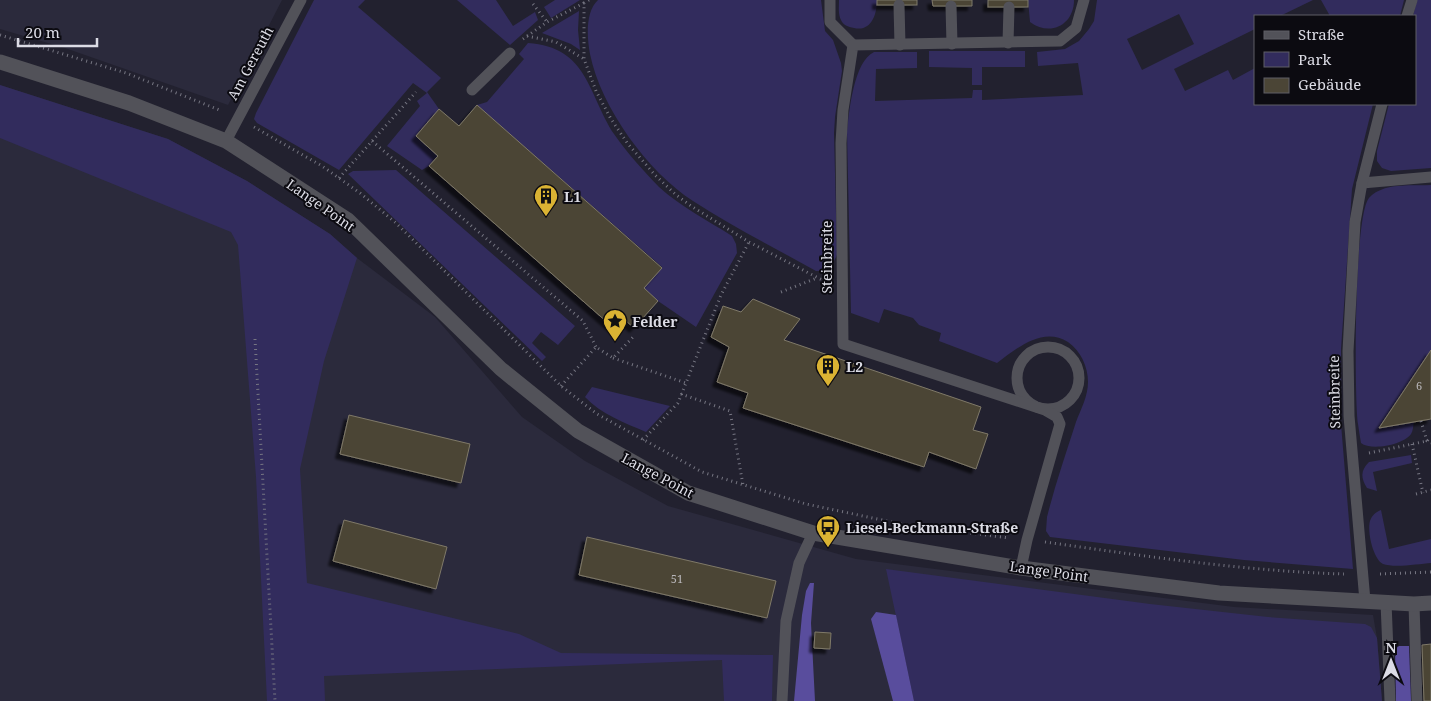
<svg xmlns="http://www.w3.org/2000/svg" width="1431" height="701" viewBox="0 0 1431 701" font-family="'Noto Serif',serif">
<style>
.built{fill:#2b2a3c}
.green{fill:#322c5d;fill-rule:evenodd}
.forest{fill:#594d9d}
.building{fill:#4b4536;stroke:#7f7968;filter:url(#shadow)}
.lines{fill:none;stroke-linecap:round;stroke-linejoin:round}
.path{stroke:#767682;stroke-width:3;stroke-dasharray:1 4;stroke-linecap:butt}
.lane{stroke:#525259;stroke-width:11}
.street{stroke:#525259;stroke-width:15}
.labels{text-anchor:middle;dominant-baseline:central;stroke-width:4;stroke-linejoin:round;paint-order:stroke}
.number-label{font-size:11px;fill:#b8b6b9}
.street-label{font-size:14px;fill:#dcdce5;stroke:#0c0b11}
.poi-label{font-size:14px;font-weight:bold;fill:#dcdce5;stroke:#0c0b11;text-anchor:start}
</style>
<defs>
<filter id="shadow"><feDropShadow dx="-4.5" dy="4.5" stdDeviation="1" flood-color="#0009"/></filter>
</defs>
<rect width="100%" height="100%" fill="#22212f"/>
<!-- built -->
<g class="built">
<path d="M0,0H282L228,105L65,48L0,29Z"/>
<path d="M0,85L168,139L247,181L330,234L357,258L435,317L522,417L585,461L668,506L856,559L1234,607L1373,615L1377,638L1382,701H0Z"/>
</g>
<!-- green -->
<g class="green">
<path d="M314,0H365L358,7L441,78L427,92L439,109L416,136L438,156L429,166L422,170L387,146L420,106L417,101L427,93L413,83L339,170L257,123L254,119L256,113Z"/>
<path d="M457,0H496L513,26L535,12L538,20L510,45Z"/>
<path d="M555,0H580L551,18L544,7Z"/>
<path d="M598,0H821L825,31L833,40L841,63L842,71L835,117L834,133L837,255L830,269L825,271H816C775,248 733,227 693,201C648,172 601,108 590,54C587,38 585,12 598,0Z"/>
<path d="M839,0H877C877,15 871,32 854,28C848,27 843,25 841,20C838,14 839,7 839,0Z"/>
<path d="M1028,0H1074C1074,25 1050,37 1030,22Z"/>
<path d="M1097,0H1313L1280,16H1255V29L1174,69L1185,91L1228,70L1233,80L1255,68V104H1373L1352,189L1341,349V424L1353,569L1244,560L1050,537L1046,531L1047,517C1055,485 1066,453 1076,422C1081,409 1088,396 1088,382C1088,367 1081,351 1068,342C1043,326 1017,348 997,363L939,341L941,333L919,325L913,318L884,309L879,323L851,313L847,132C849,111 854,61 874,52H917V68L876,69L875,101L972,98L973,90H982V100L1083,95L1078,63L1038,66L1037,52L1065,49L1079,41L1089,29L1094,21ZM1179,14L1194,44L1142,70L1127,39Z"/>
<path d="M1321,0H1404L1400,16H1330Z"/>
<path d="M1417,0H1431V168L1391,171L1382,168L1377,161V151L1389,104H1415V16H1413Z"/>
<path d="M579,11L578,30L580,50L571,44L542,33Z"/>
<path d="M528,43C588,47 588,94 614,134C627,153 644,171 659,187C681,207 707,220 732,236L736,244L737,253L696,327L658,301L644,288L662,267L477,105L487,102L524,59L519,54Z"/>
<path d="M929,51H1025V67H982V85H972V68L929,67Z"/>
<path d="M0,85L168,139L247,181L330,234L357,258L324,361L300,469L307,583L519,634L561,653L773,655L772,701H724L722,660L324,676L325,701H267L256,477L238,245L231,232L0,138Z"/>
<path d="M396,170L575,326L558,345L541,332L532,343L546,357L542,361L348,174L353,171Z"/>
<path d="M1431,185V350L1379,427L1414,422C1413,426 1413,431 1411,434C1403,445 1371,451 1361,443C1360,437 1359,431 1358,424C1354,394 1354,215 1369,198C1383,182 1412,186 1431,185Z"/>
<path d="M592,387L670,406L646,432C625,423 601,414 585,397Z"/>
<path d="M1411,455L1412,463L1373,472L1377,491L1367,488C1361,478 1360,471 1369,462Z"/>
<path d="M1381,510L1389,549L1431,539V563C1419,564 1394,568 1383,564C1373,559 1367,531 1370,521C1372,515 1376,512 1381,510Z"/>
<path d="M886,569L1150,604L1268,617L1365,624L1371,627L1377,638L1382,701H914Z"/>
</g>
<!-- forest -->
<g class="forest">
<path d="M810,583H814L811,623L815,701H794L802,615L806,591Z"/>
<path d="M876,612L896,615L914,701H893L871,619Z"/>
<path d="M1399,646H1409L1411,701H1396L1395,649Z"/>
</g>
<!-- building -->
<g class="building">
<rect x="877" y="0" width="40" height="5"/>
<path d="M932,0H972V6H933Z"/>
<rect x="988" y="0" width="40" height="7"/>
<path d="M477,105L662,268L644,288L658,301L634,328L625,320L616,330L429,166L438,156L416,136L439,109L459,126Z"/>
<path d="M753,299L800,319L784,340L981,407L973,430L988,434L976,469L929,452L924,467L743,408L748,393L717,382L729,347L711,337L723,306L741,312Z"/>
<path d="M1431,350V419L1379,428Z"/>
<path d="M349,415L470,444L461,483L340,454Z"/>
<path d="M344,520L447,547L436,589L333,561Z"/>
<path d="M587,537L776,581L767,618L579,575Z"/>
<path d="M815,632L831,633L830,649L814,648Z"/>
<path d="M1431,644V701H1424L1422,645Z"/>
</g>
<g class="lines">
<!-- path -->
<g class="path">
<path d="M589,0L584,3V59L596,91L611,119L628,144L655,175L675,194L691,206L749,242L824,281"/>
<path d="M533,4L547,22"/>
<path d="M0,35L126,73L222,111"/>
<path d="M527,36L556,42L584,59"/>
<path d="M523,39L547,22L584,3"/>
<path d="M254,127L322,166L360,193L396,223L561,386L597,414L702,472L806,504L901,524L1009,538"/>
<path d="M372,141L583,321L596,347"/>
<path d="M339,178L416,92"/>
<path d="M781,292L817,278"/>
<path d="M255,339L275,701"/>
<path d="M613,358L686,383"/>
<path d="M561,386L596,347L613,358L635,335"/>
<path d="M681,394L730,411L743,485"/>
<path d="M1421,421L1427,441L1431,443"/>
<path d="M643,440L678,403L721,295L749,242"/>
<path d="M1412,444L1423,493"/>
<path d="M1369,453L1427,441L1431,437"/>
<path d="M1416,494L1431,490"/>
<path d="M1045,542C1144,556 1244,571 1344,574"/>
<path d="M1380,574L1431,572"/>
</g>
<!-- lane -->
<g class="lane">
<path d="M830,0V22L853,45"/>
<path d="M899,5L900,45"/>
<path d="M951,6L952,44"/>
<path d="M1407,16L1412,0"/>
<path d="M1008,43L1009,7"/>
<path d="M472,90L510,53"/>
<path d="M226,141L301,0"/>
<path d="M1362,183L1431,177"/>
<circle cx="1048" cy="378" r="31"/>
<path d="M1021,568L1027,540L1060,424L1057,417L1045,410L843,344L841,143L843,110L853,45L1060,41L1076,28L1084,0"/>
<path d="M1365,601L1349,416L1348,351L1355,222L1362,183L1382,104"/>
<path d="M1386,602L1390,701"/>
<path d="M1414,604L1417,701"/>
<path d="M782,701L786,621L799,563L813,533"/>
</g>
<!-- street -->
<path class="street" d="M0,62L129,103L226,141L348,220L501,369L578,431L688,493L813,533L1021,568L1219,593L1414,604L1431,603"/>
</g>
<!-- icons -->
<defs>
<g id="building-pin" transform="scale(1.25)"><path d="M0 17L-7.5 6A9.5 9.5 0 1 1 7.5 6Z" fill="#dab333" stroke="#0c0b11"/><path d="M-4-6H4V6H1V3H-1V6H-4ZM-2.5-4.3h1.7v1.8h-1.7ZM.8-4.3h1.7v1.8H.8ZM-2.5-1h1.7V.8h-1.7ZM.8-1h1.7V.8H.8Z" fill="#111"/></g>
<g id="sight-pin" transform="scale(1.25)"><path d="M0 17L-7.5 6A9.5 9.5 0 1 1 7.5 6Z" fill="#dab333" stroke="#0c0b11"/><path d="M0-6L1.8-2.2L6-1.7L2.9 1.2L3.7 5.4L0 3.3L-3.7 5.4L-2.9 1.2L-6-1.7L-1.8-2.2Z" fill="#111"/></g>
<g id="bus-pin" transform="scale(1.25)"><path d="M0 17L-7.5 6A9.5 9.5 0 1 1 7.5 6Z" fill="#dab333" stroke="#0c0b11"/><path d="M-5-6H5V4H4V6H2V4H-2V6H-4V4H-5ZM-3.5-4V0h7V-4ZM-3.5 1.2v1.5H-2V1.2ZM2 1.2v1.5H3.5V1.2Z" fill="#111"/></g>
</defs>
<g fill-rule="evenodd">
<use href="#building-pin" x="546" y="196"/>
<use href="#sight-pin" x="615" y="321"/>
<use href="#building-pin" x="828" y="366"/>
<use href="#bus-pin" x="828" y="527"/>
</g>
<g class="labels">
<!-- number labels -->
<g class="number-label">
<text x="1419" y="385">6</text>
<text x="677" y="578">51</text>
</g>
<!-- street labels -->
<g class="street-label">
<text transform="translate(250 63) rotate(-62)">Am Gereuth</text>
<text transform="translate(321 205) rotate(35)">Lange Point</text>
<text transform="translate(826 257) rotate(-90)">Steinbreite</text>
<text transform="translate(1334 392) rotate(-91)">Steinbreite</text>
<text transform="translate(658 475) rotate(28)">Lange Point</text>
<text transform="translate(1049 571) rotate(8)">Lange Point</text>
</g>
<!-- poi labels -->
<g class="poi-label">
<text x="564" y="196">L1</text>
<text x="632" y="321">Felder</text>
<text x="846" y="366">L2</text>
<text x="846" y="527">Liesel-Beckmann-Straße</text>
</g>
</g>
<!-- legend -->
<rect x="1254" y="15" width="162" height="90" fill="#0c0b11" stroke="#5f5f66"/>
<rect x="1264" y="31" width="25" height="8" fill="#525259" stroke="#5f5f66"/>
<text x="1298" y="40" font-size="15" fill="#dcdce5">Straße</text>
<rect x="1264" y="52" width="25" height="15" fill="#322c5d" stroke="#5f5f66"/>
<text x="1298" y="65" font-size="15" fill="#dcdce5">Park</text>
<rect x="1264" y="78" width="25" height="15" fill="#4b4536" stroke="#5f5f66"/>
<text x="1298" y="90" font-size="15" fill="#dcdce5">Gebäude</text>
<!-- north arrow -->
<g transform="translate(1391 661)" stroke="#0c0b11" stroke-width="4" paint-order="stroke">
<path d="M0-4L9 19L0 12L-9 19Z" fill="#dcdce5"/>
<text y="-8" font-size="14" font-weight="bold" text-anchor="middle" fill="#dcdce5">N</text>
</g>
<!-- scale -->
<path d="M18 38v8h79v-8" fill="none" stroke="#dcdce5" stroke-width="2.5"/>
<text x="25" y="38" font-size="15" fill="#dcdce5" stroke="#0c0b11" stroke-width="4" paint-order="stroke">20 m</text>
</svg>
